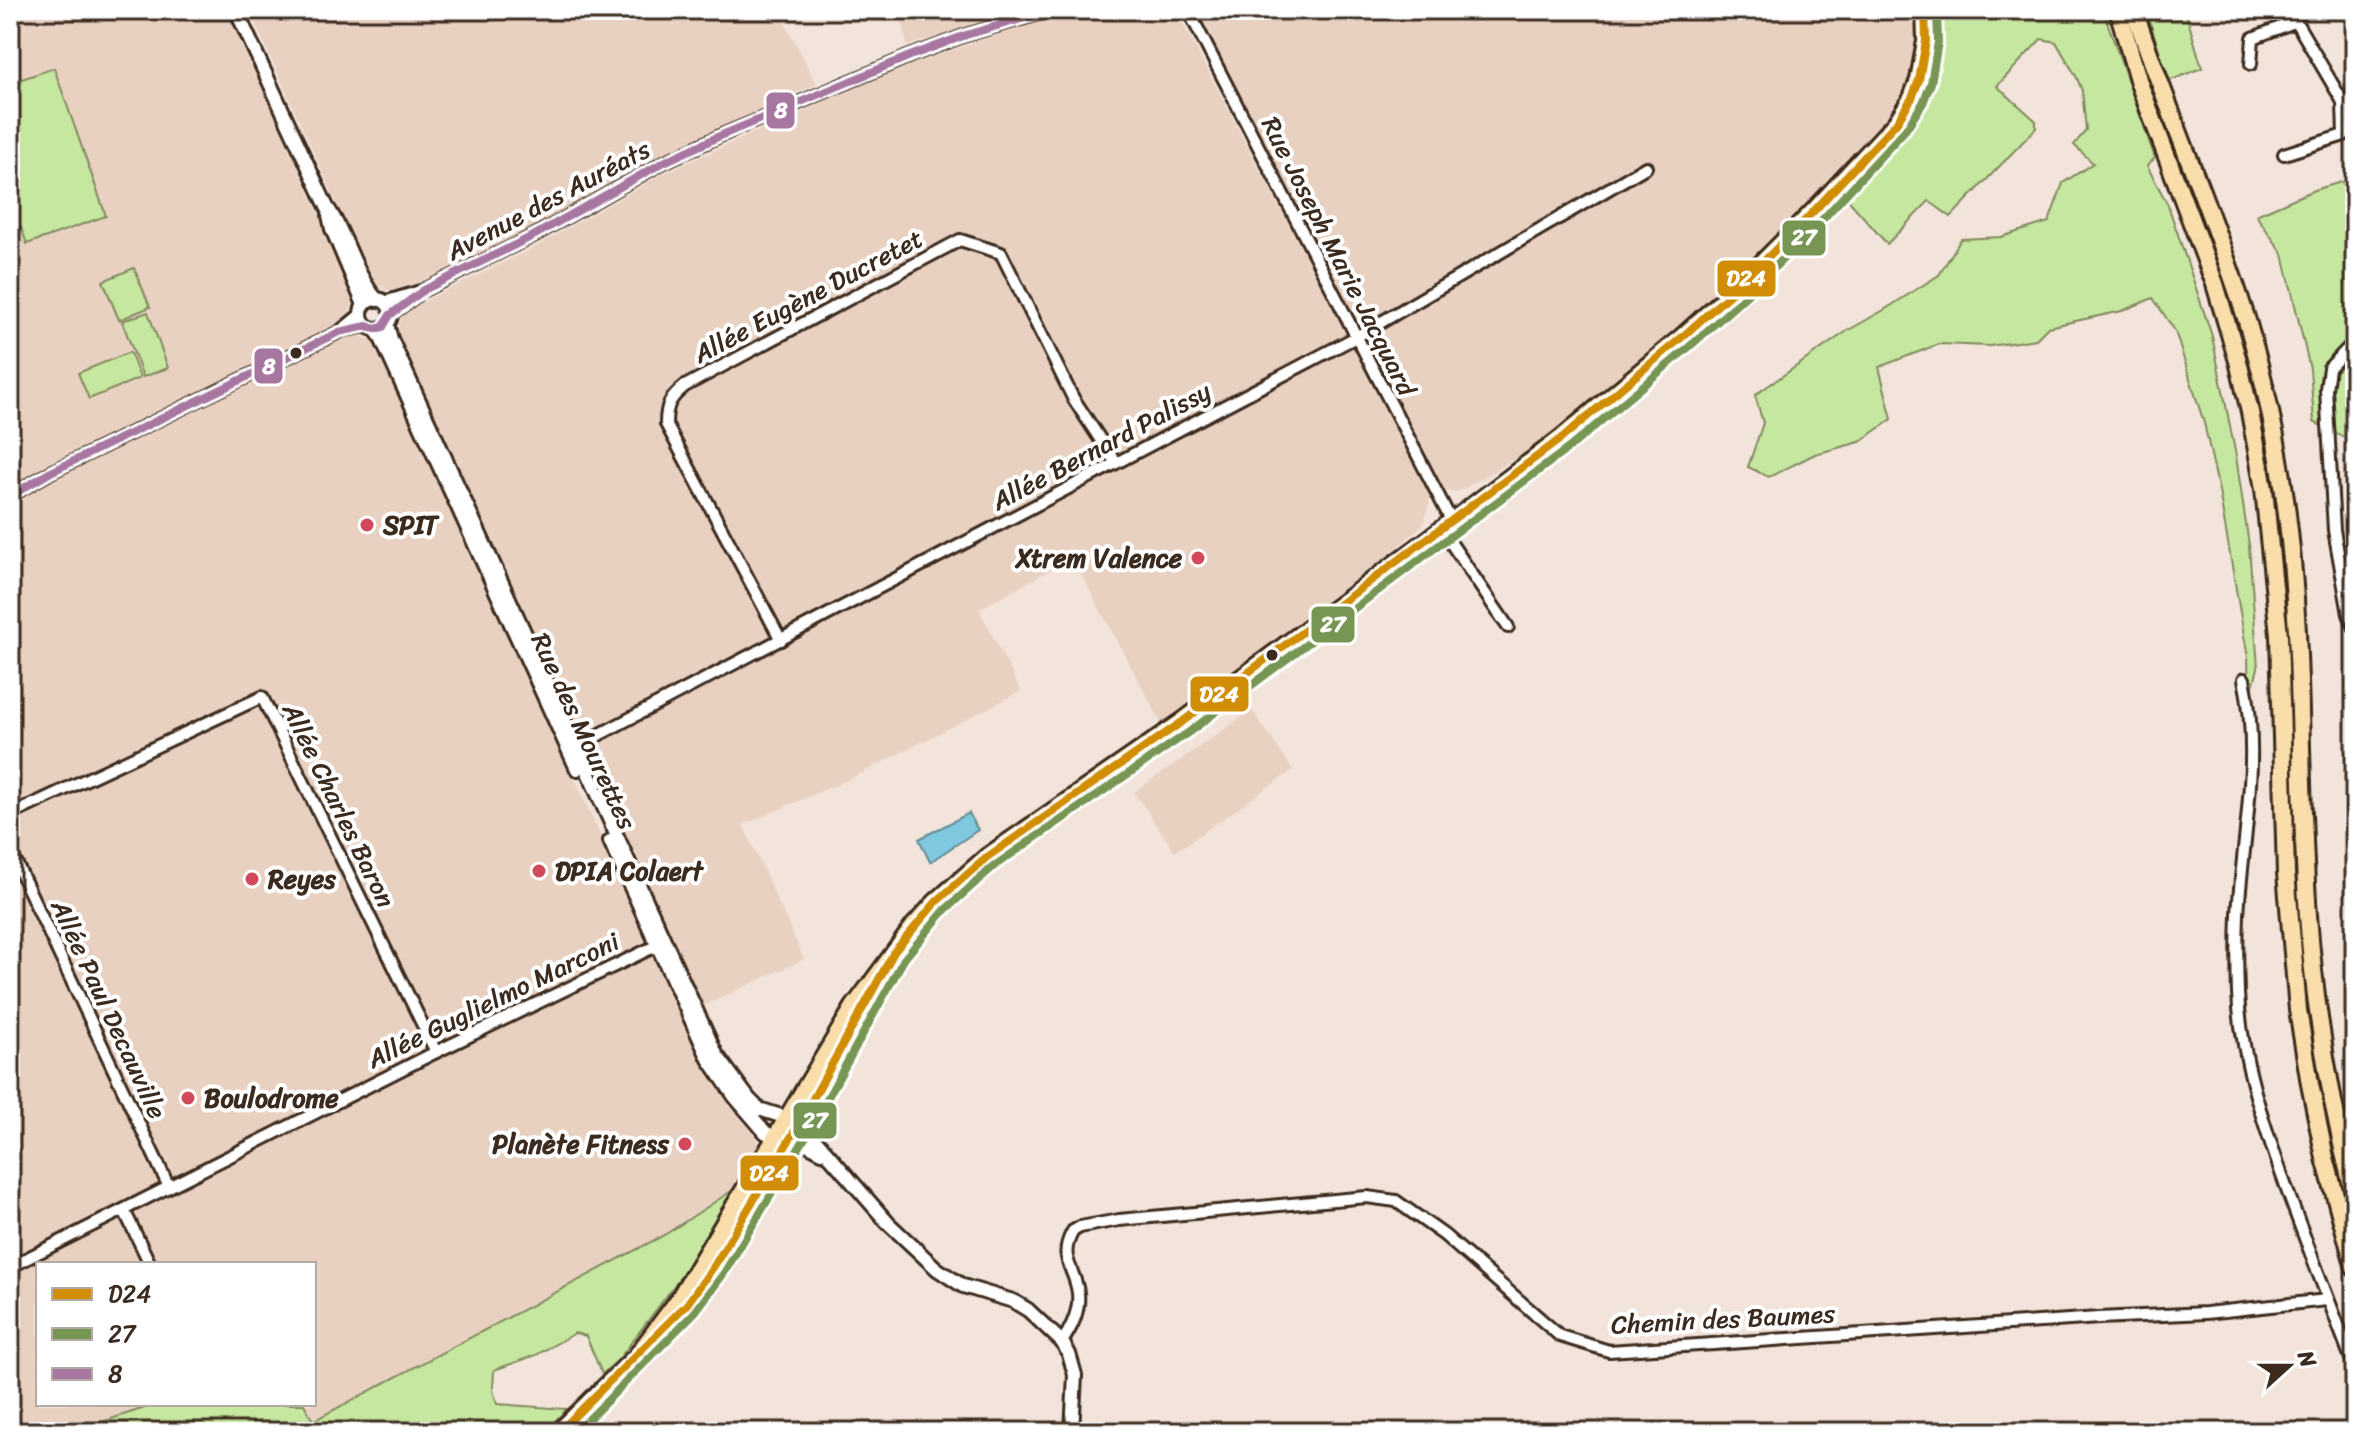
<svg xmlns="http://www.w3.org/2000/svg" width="2365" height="1442" viewBox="0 0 2365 1442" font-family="Sriracha,sans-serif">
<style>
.built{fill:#e9d1c2}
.green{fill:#c6e79f;stroke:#80885e;stroke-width:2}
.water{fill:#7fc9e0;stroke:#648992;stroke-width:2}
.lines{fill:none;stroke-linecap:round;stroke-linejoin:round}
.minor-casing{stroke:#3b2a1e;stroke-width:16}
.tertiary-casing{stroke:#3b2a1e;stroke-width:18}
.primary-casing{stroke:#3b2a1e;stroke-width:22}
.trunk-casing{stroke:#3b2a1e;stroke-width:22}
.minor{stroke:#fff;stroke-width:10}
.tertiary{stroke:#fff;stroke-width:12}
.primary{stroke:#f9deab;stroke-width:16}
.trunk{stroke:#f9deab;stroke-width:16}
.bus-1-casing{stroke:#fff;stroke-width:14}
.bus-2-casing{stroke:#fff;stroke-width:14}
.bus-3-casing{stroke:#fff;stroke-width:14}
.bus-1{stroke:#d18d06;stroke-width:8}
.bus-2{stroke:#789653;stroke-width:8}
.bus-3{stroke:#a877a1;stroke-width:8}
.bus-dot{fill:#3b2a1e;stroke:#fff;stroke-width:3}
.poi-dot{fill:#d1495b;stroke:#fff;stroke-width:3}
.labels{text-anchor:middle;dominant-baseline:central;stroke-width:8;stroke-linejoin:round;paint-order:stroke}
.street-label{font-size:26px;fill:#3b2a1e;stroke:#fff}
.poi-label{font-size:26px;font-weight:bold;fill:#3b2a1e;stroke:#fff;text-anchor:start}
.line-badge{stroke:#fff;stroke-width:3}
.badge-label{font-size:22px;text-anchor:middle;font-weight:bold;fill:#fff}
</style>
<rect width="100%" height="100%" fill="#f2e4db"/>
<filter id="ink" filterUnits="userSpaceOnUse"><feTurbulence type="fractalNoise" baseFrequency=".0125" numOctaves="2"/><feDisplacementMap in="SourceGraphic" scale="16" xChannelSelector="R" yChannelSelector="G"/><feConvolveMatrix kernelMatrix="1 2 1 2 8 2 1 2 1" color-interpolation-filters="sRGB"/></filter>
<g filter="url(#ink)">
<!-- built -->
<g class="built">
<path d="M10,10H227L355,294L350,312L360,335L378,343L703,1063L726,1101L757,1138L759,1149L736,1188L666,1234L312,1421L304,1404H314V1264H38V1404H157L71,1432H10Z"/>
<path d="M249,10H778L817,84L662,154L533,227L396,294L373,283Z"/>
<path d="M900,10H1020L907,46Z"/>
<path d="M1092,10H1176L1431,496L1424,523L1390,555L1162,724L1072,558L979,609L1021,691L852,778L743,825L804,959L703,1006L571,723L395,336L404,311L531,249L664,173L899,68L1035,22Z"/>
<path d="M1193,10H1916L1918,41L1915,60L1905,92L1881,132L1750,263L1605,393L1527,452L1467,487L1457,492L1448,491L1439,487L1430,474L1374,358V336L1381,328L1650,172L1644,163L1377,317L1367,320L1356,318L1347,308Z"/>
<path d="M1252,710L1293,770L1175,852L1134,792Z"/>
</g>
<!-- green -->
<g class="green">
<path d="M1936,10H2103L2155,158L2147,166L2168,205L2212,336L2236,456L2249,545L2258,668L2249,701L2248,658L2219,491L2204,423L2175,331L2153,298L2122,311L2048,327L2036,339L1990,346L1939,344L1879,367L1892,419L1860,442L1815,454L1769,477L1748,467L1763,423L1755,395L1847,331L1884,310L1939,275L1961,239L2001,237L2049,222L2063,183L2093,163L2074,145L2086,130L2082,91L2077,78L2056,42L2041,39L1997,86L2036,121V128L1951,217L1929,201L1887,244L1844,195L1912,123L1934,61L1938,34Z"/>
<path d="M2146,10H2185L2202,68L2169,81Z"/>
<path d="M54,68L106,216L27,244L10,197V83Z"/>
<path d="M2355,178V443L2314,422L2310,369L2283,254L2256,215L2314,190Z"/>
<path d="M134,268L150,307L119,320L103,281Z"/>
<path d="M148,312L168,368L143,377L122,321Z"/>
<path d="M130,352L140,378L89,399L78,373Z"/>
<path d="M736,1188L690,1265L618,1360L602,1374L586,1336L575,1333L536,1355L494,1370L493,1390L497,1404L567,1409L544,1432L488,1430L71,1432L157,1404H304L313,1421L666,1234Z"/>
</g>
<!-- water -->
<path class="water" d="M969,813L978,830L930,862L919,839Z"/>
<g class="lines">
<!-- minor casing -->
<g class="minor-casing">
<g id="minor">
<path d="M1188,10L1452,522"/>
<path d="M2289,10L2343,102L2355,98"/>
<path d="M2251,64L2253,38L2294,22"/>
<path d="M2284,154L2344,135L2343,102"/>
<path d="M384,302L424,290L535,235L664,162L722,135L910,56L966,35L1052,10"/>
<path d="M390,315L416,296"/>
<path d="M341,331L367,326"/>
<path d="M2355,341L2329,368L2326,389L2334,530L2349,614L2355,628"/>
<path d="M10,496L51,472L339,332L361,314"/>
<path d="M1442,530L1508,627"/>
<path d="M781,640L666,424C666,405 670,398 685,386L960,240L1001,253L1073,398L1115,462"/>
<path d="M2244,679C2261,756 2243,836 2238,914C2237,940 2237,967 2238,993C2241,1061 2264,1124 2286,1187C2308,1248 2332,1308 2355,1369"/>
<path d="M570,750L1356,337L1646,167"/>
<path d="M10,815L262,697L436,1052"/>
<path d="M10,850L169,1187"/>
<path d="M124,1210L150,1264"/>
<path d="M10,1267L436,1052L664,942"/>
<path d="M1062,1342C1072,1327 1080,1311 1078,1293C1075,1267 1057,1259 1073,1231L1080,1227L1119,1220L1367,1197L1396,1201L1444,1235L1560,1336L1609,1351L2099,1318L2206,1313L2327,1300"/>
</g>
</g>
<!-- tertiary casing -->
<g class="tertiary-casing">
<g id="tertiary">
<path d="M236,10L327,207C347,235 354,273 377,300"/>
<path d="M329,215L332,229L364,305"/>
<circle cx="376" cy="314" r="15"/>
<path d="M387,324L391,339L716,1054L749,1099L759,1109L800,1122L888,1223L937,1269L963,1286L1013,1301L1028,1310L1062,1342L1069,1354L1075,1375L1072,1432"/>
<path d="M375,329L380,336L577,769"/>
<path d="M610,841L709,1059L735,1097L765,1132L775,1138L803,1142L822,1152"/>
</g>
</g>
<!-- primary casing -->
<g class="primary-casing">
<g id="primary">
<path d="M686,1305L714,1266L844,1045"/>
<path d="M638,1354L677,1302L854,1007L914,926L936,902L987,857L1182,722L1452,522L1563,437L1681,338L1740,285L1812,213L1896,123L1912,98L1919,80L1926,41L1925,10"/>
<path d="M559,1432L645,1348"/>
</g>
</g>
<!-- trunk casing -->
<g class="trunk-casing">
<g id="trunk">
<path d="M2118,10L2139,83L2215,284L2238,361L2250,412L2264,489L2279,635L2286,873L2298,1010L2310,1084L2325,1158L2355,1268"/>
<path d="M2134,10C2169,115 2214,215 2247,321C2265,381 2278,444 2286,506C2304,642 2298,779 2308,915C2315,1011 2331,1106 2355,1198"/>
</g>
</g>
<!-- minor -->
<use href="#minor" class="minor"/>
<!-- tertiary -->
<use href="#tertiary" class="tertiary"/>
<!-- primary -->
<use href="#primary" class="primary"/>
<!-- trunk -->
<use href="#trunk" class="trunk"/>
<!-- bus-1 casing -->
<g class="bus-1-casing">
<path id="bus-1" d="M559,1432L687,1304L714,1266L800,1122L894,952L936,902L987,857L1182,722L1563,437L1681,338L1740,285L1812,213L1896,123L1912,98L1919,80L1926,41L1925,10"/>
</g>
<!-- bus-2 casing -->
<g class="bus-2-casing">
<path id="bus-2" d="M576,1432L695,1312L724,1273L811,1128L904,959L945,910L994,866L1189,732L1570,447L1689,347L1748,294L1821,221L1906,129L1923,103L1931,83L1938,42L1937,10"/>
</g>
<!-- bus-3 casing -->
<g class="bus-3-casing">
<path id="bus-3" d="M10,496L51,472L339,332L367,326L375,329L383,327L390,315L424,290L535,235L664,162L722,135L910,56L966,35L1052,10"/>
</g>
<!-- bus-1 -->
<use href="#bus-1" class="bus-1"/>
<!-- bus-2 -->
<use href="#bus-2" class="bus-2"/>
<!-- bus-3 -->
<use href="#bus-3" class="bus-3"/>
</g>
</g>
<!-- markers -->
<g class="bus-dot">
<circle cx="296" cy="353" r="7"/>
<circle cx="1272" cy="655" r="7"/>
</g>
<g class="poi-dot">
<circle cx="367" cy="525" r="8"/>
<circle cx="1198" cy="558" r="8"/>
<circle cx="539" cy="871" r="8"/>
<circle cx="252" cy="879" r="8"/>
<circle cx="188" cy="1098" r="8"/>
<circle cx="685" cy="1144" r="8"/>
</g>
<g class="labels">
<!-- street labels -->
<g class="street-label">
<text transform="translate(548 200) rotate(-28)">Avenue des Auréats</text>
<text transform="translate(1339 256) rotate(63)">Rue Joseph Marie Jacquard</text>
<text transform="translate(808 296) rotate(-28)">Allée Eugène Ducretet</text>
<text transform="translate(1101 446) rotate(-28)">Allée Bernard Palissy</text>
<text transform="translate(584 731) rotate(65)">Rue des Mourettes</text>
<text transform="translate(339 805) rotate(64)">Allée Charles Baron</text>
<text transform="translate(493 1000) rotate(-26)">Allée Guglielmo Marconi</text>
<text transform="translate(109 1009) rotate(65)">Allée Paul Decauville</text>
<text transform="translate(1723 1319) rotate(-3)">Chemin des Baumes</text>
</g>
<!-- poi labels -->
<g class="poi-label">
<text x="383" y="525">SPIT</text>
<text x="1182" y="558" text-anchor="end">Xtrem Valence</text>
<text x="555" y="871">DPIA Colaert</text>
<text x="268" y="879">Reyes</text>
<text x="204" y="1098">Boulodrome</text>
<text x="669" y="1144" text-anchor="end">Planète Fitness</text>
</g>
</g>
<g class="line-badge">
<rect x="765" y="91" width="31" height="39" rx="8" fill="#a877a1"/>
<rect x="1781" y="219" width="46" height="38" rx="8" fill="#789653"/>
<rect x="1716" y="259" width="61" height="39" rx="8" fill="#d18d06"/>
<rect x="253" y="347" width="31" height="38" rx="8" fill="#a877a1"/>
<rect x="1310" y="605" width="46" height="39" rx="8" fill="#789653"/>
<rect x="1189" y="675" width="61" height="38" rx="8" fill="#d18d06"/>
<rect x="792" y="1101" width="46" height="39" rx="8" fill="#789653"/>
<rect x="739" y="1154" width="61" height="38" rx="8" fill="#d18d06"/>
</g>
<g class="badge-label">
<text x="781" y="118">8</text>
<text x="1804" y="245">27</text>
<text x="1746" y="286">D24</text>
<text x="269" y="374">8</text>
<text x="1333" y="632">27</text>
<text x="1219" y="702">D24</text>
<text x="815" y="1128">27</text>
<text x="769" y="1181">D24</text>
</g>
<!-- margin -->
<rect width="2365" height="1442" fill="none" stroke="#fff" stroke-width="40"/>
<rect x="20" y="20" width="2325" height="1402" fill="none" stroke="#3b2a1e" stroke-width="3" filter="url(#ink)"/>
<!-- legend -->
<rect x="36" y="1262" width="280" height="144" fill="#ffffff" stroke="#b1aaa5" stroke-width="2"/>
<rect x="52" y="1288" width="40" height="12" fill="#d18d06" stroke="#b1aaa5" stroke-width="2"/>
<text x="108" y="1302" font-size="24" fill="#3b2a1e">D24</text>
<rect x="52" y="1328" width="40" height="12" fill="#789653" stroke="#b1aaa5" stroke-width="2"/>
<text x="108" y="1342" font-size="24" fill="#3b2a1e">27</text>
<rect x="52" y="1368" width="40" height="12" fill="#a877a1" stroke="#b1aaa5" stroke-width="2"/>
<text x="108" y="1382" font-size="24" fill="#3b2a1e">8</text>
<!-- north arrow -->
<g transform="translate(2289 1366) rotate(69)" stroke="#ffffff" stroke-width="6" paint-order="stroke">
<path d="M0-6L14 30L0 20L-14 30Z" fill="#3b2a1e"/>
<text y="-12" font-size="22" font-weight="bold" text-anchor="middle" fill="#3b2a1e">N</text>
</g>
</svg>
